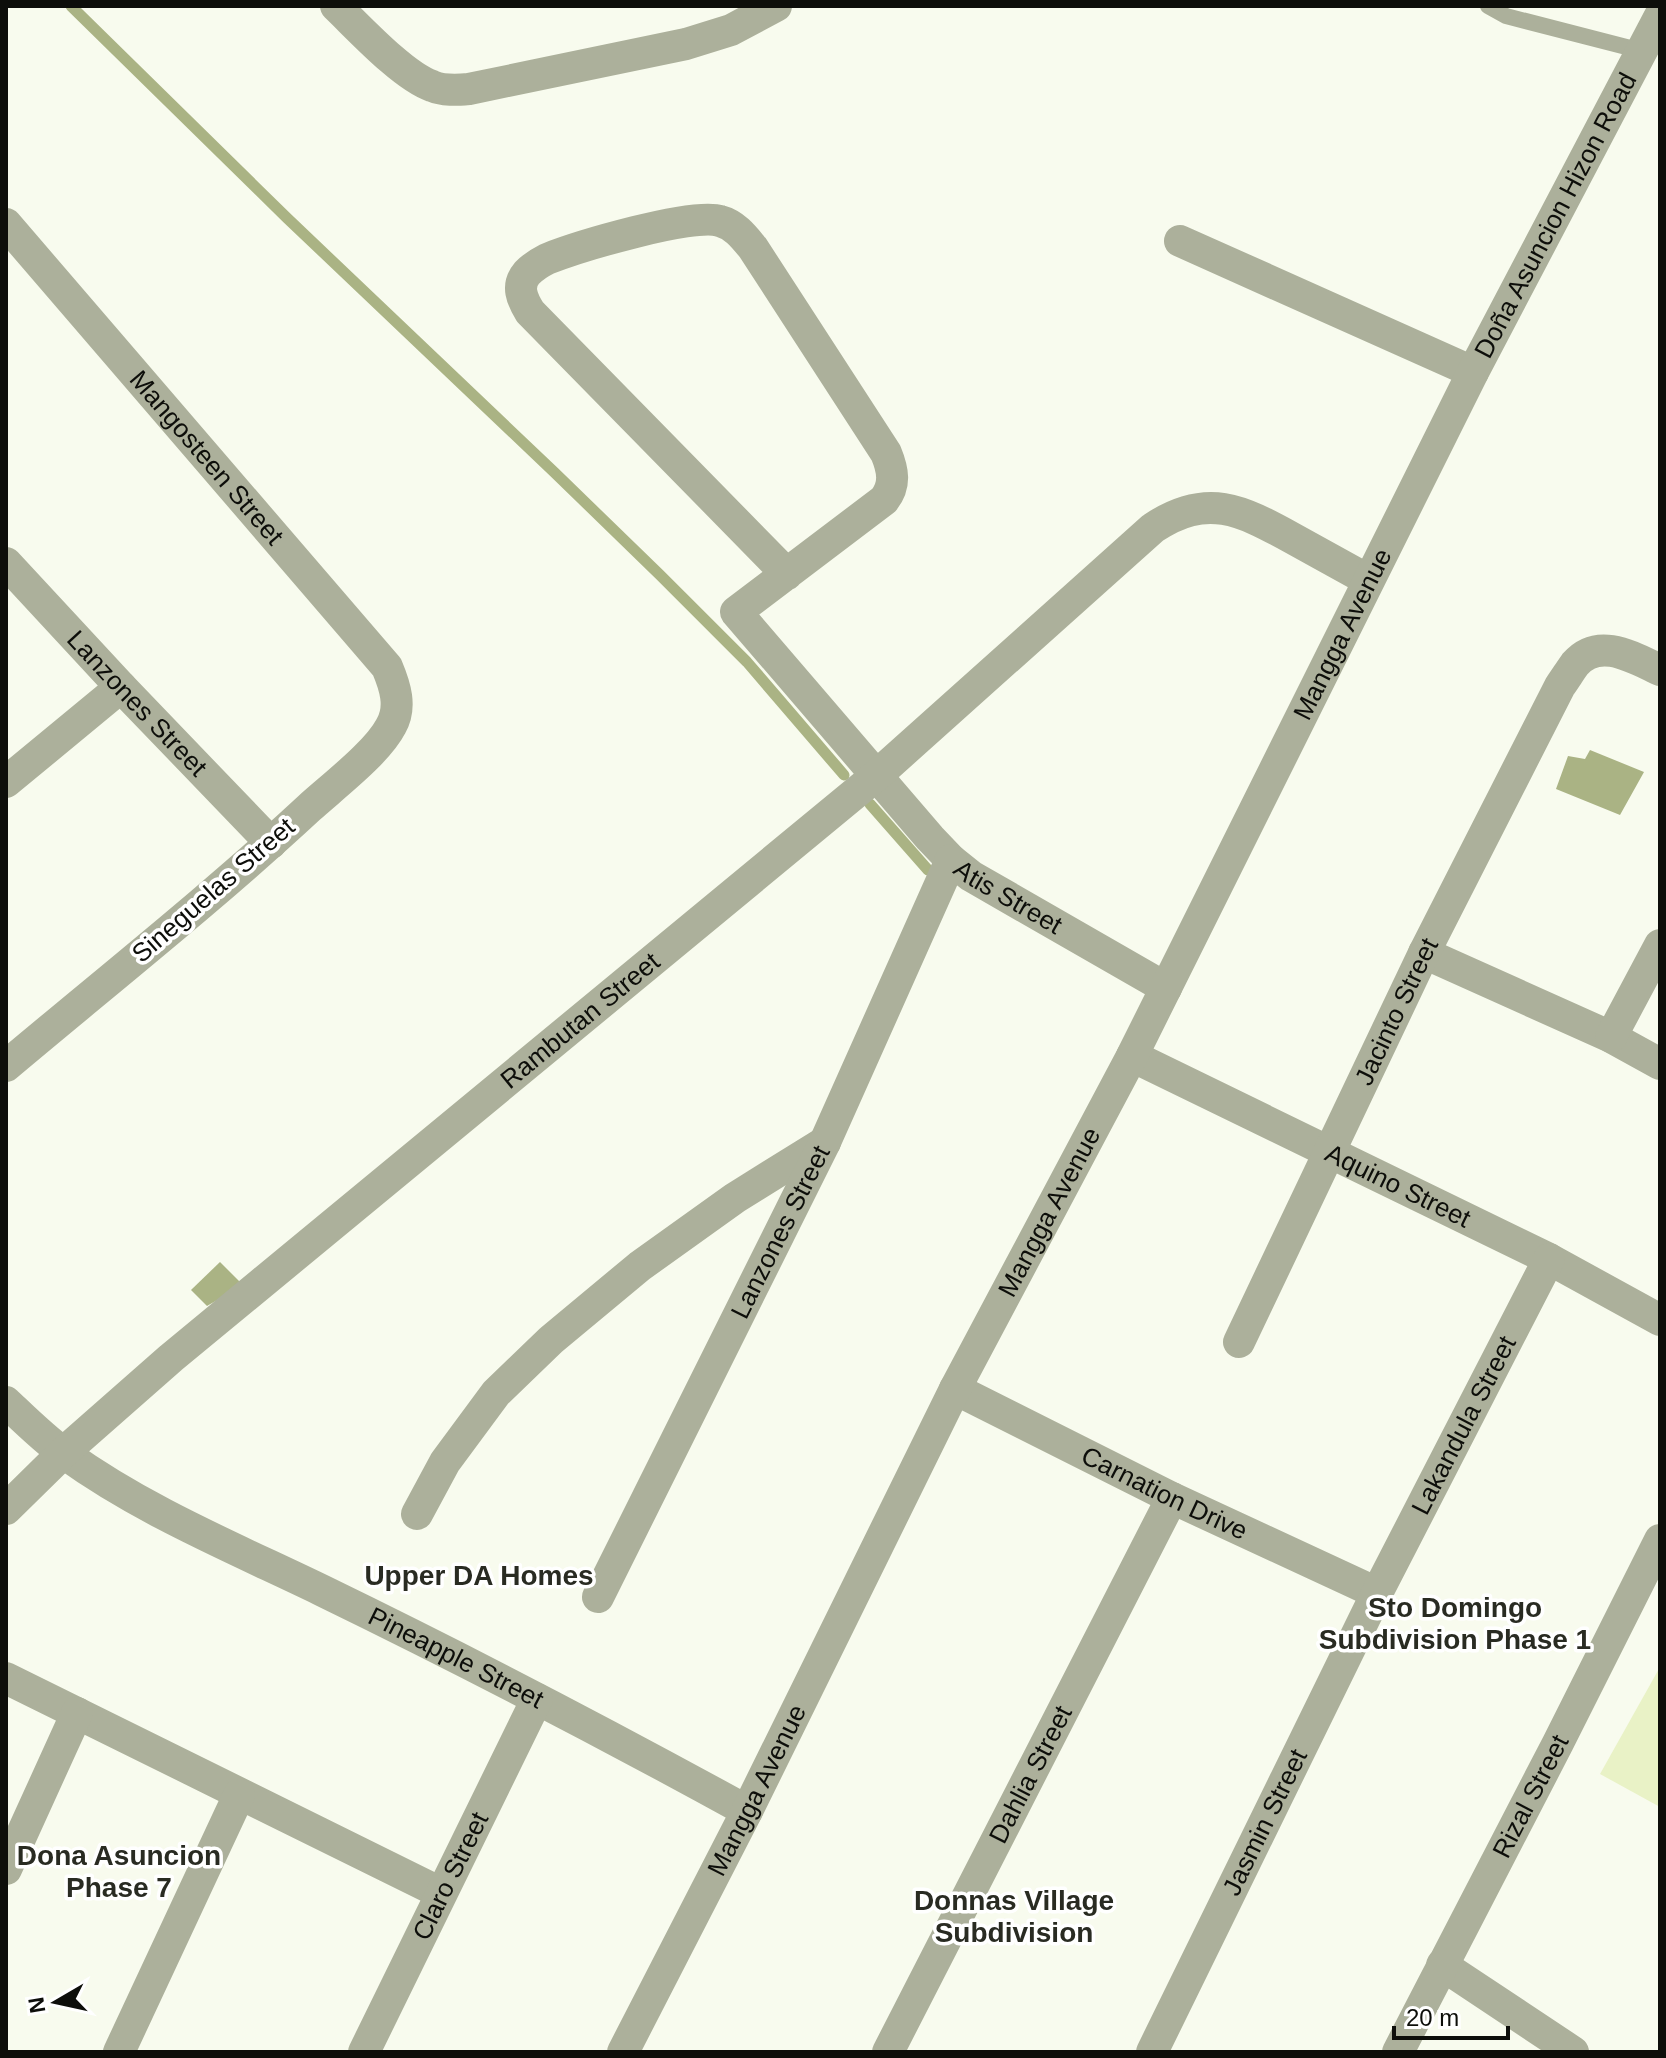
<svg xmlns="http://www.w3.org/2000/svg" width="1666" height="2058" viewBox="0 0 1666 2058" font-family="Helvetica,sans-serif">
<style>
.green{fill:#e9f2c6}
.water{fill:#aab384}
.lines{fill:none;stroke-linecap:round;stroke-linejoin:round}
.stream{stroke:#aab384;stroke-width:11}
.service{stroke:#acb09b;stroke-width:16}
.minor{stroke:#acb09b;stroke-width:32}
.labels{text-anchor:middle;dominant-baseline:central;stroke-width:7;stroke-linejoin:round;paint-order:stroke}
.street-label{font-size:26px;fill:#0d0e0a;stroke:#fff}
.neighbourhood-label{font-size:28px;font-weight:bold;fill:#292b22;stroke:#fff}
</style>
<rect width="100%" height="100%" fill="#f8fbee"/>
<!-- green -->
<path class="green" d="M1660,1667V1807L1600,1774Z"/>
<!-- water -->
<g class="water">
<path d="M1590,750L1644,772L1620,815L1556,789L1568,756L1585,759Z"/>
<path d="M220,1262L243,1285L207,1306L191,1290Z"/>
</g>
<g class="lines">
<!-- stream -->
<g class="stream">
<path d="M71,6L287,218L554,472L660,575L747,662L844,775"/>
<path d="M870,804L928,870"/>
</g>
<!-- service -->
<path class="service" d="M1488,6L1506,16L1642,51"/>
<!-- minor -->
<g class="minor">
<path d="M336,6C359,28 403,76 432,86C443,91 457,90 469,89L686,44L731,30L776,6"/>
<path id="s1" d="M6,224L387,667C395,686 402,707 391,726C377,753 332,787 309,808C212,898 107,981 6,1066"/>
<path d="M1180,241L1473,372"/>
<path id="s2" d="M6,563L121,687L271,843"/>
<path id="s3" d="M787,574L530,312C522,299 516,286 527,273C532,268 541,262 547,259C577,247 693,212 720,221C735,225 744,237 753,248L886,453C893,470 896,485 884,500L736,612L930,838L951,860L971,876L1166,988"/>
<path d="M6,782L121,687"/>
<path d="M1424,953L1611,1037L1660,1064"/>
<path d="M1611,1037L1660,945"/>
<path id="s4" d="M1132,1056L1549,1259L1660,1320"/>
<path id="s5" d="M1239,1342L1424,953L1560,686C1565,679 1570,671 1575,664C1599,636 1634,658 1660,670"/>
<path id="s6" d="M955,1389L1172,1498L1377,1593"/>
<path id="s7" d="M6,1402C25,1420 44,1439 65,1454C144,1511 234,1548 321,1590C465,1660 607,1734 747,1811"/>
<path id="s8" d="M6,1509L63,1453L171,1358L876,776L1153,528C1207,492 1241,510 1292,538C1317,552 1343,566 1368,580"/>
<path d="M417,1514L445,1462L496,1393L551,1340L640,1266L735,1198L825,1142"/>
<path id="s9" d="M598,1597L825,1142L951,860"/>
<path d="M6,1678L441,1893"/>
<path d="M6,1869L77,1713"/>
<path d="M1442,1965L1573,2052"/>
<path d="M119,2052L239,1795"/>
<path id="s10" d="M364,2052L537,1699"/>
<path id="s11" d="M623,2052L747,1811L955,1389L1132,1056L1473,372L1660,16"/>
<path id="s12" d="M888,2052L1172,1498"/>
<path id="s13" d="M1152,2052L1377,1593L1549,1259"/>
<path id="s14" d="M1398,2052L1558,1743L1660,1540"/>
</g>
</g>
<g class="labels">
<!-- street labels -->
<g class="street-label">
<text stroke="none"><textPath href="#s11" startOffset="2060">Doña Asuncion Hizon Road</textPath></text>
<text stroke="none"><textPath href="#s1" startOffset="308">Mangosteen Street</textPath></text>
<text stroke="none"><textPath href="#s11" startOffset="1590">Mangga Avenue</textPath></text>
<text stroke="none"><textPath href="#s2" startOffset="192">Lanzones Street</textPath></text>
<text transform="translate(213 890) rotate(-41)">Sineguelas Street</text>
<text stroke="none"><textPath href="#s3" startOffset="1532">Atis Street</textPath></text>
<text stroke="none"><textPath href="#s5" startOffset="366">Jacinto Street</textPath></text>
<text stroke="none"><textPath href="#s8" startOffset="754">Rambutan Street</textPath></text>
<text stroke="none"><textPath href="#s4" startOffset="296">Aquino Street</textPath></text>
<text stroke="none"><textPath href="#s11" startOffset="942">Mangga Avenue</textPath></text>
<text stroke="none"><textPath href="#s9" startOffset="408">Lanzones Street</textPath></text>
<text stroke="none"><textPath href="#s13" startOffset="700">Lakandula Street</textPath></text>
<text stroke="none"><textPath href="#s6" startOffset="234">Carnation Drive</textPath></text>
<text stroke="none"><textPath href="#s7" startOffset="520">Pineapple Street</textPath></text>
<text stroke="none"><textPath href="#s12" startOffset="312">Dahlia Street</textPath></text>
<text stroke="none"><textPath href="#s11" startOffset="294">Mangga Avenue</textPath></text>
<text stroke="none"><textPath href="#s14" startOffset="288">Rizal Street</textPath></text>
<text stroke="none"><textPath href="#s13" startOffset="256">Jasmin Street</textPath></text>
<text stroke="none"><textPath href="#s10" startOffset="196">Claro Street</textPath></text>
</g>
<!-- neighbourhood labels -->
<g class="neighbourhood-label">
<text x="479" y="1575">Upper DA Homes</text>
<text x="1455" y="1607">Sto Domingo<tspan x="1455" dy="32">Subdivision Phase 1</tspan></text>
<text x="119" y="1855">Dona Asuncion<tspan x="119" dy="32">Phase 7</tspan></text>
<text x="1014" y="1900">Donnas Village<tspan x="1014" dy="32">Subdivision</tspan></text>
</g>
</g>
<!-- border -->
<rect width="1666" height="2058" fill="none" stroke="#0d0e0a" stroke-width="16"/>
<!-- north arrow -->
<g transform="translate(56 2002) rotate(261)" stroke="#ffffff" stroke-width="6" paint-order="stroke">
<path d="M0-6L14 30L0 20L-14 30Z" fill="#0d0e0a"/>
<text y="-12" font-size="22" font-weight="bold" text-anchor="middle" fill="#0d0e0a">N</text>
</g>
<!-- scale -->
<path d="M1394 2026v12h114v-12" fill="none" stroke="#0d0e0a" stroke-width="4"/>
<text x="1406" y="2026" font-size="24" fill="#0d0e0a" stroke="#ffffff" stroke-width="6" paint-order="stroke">20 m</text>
</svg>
